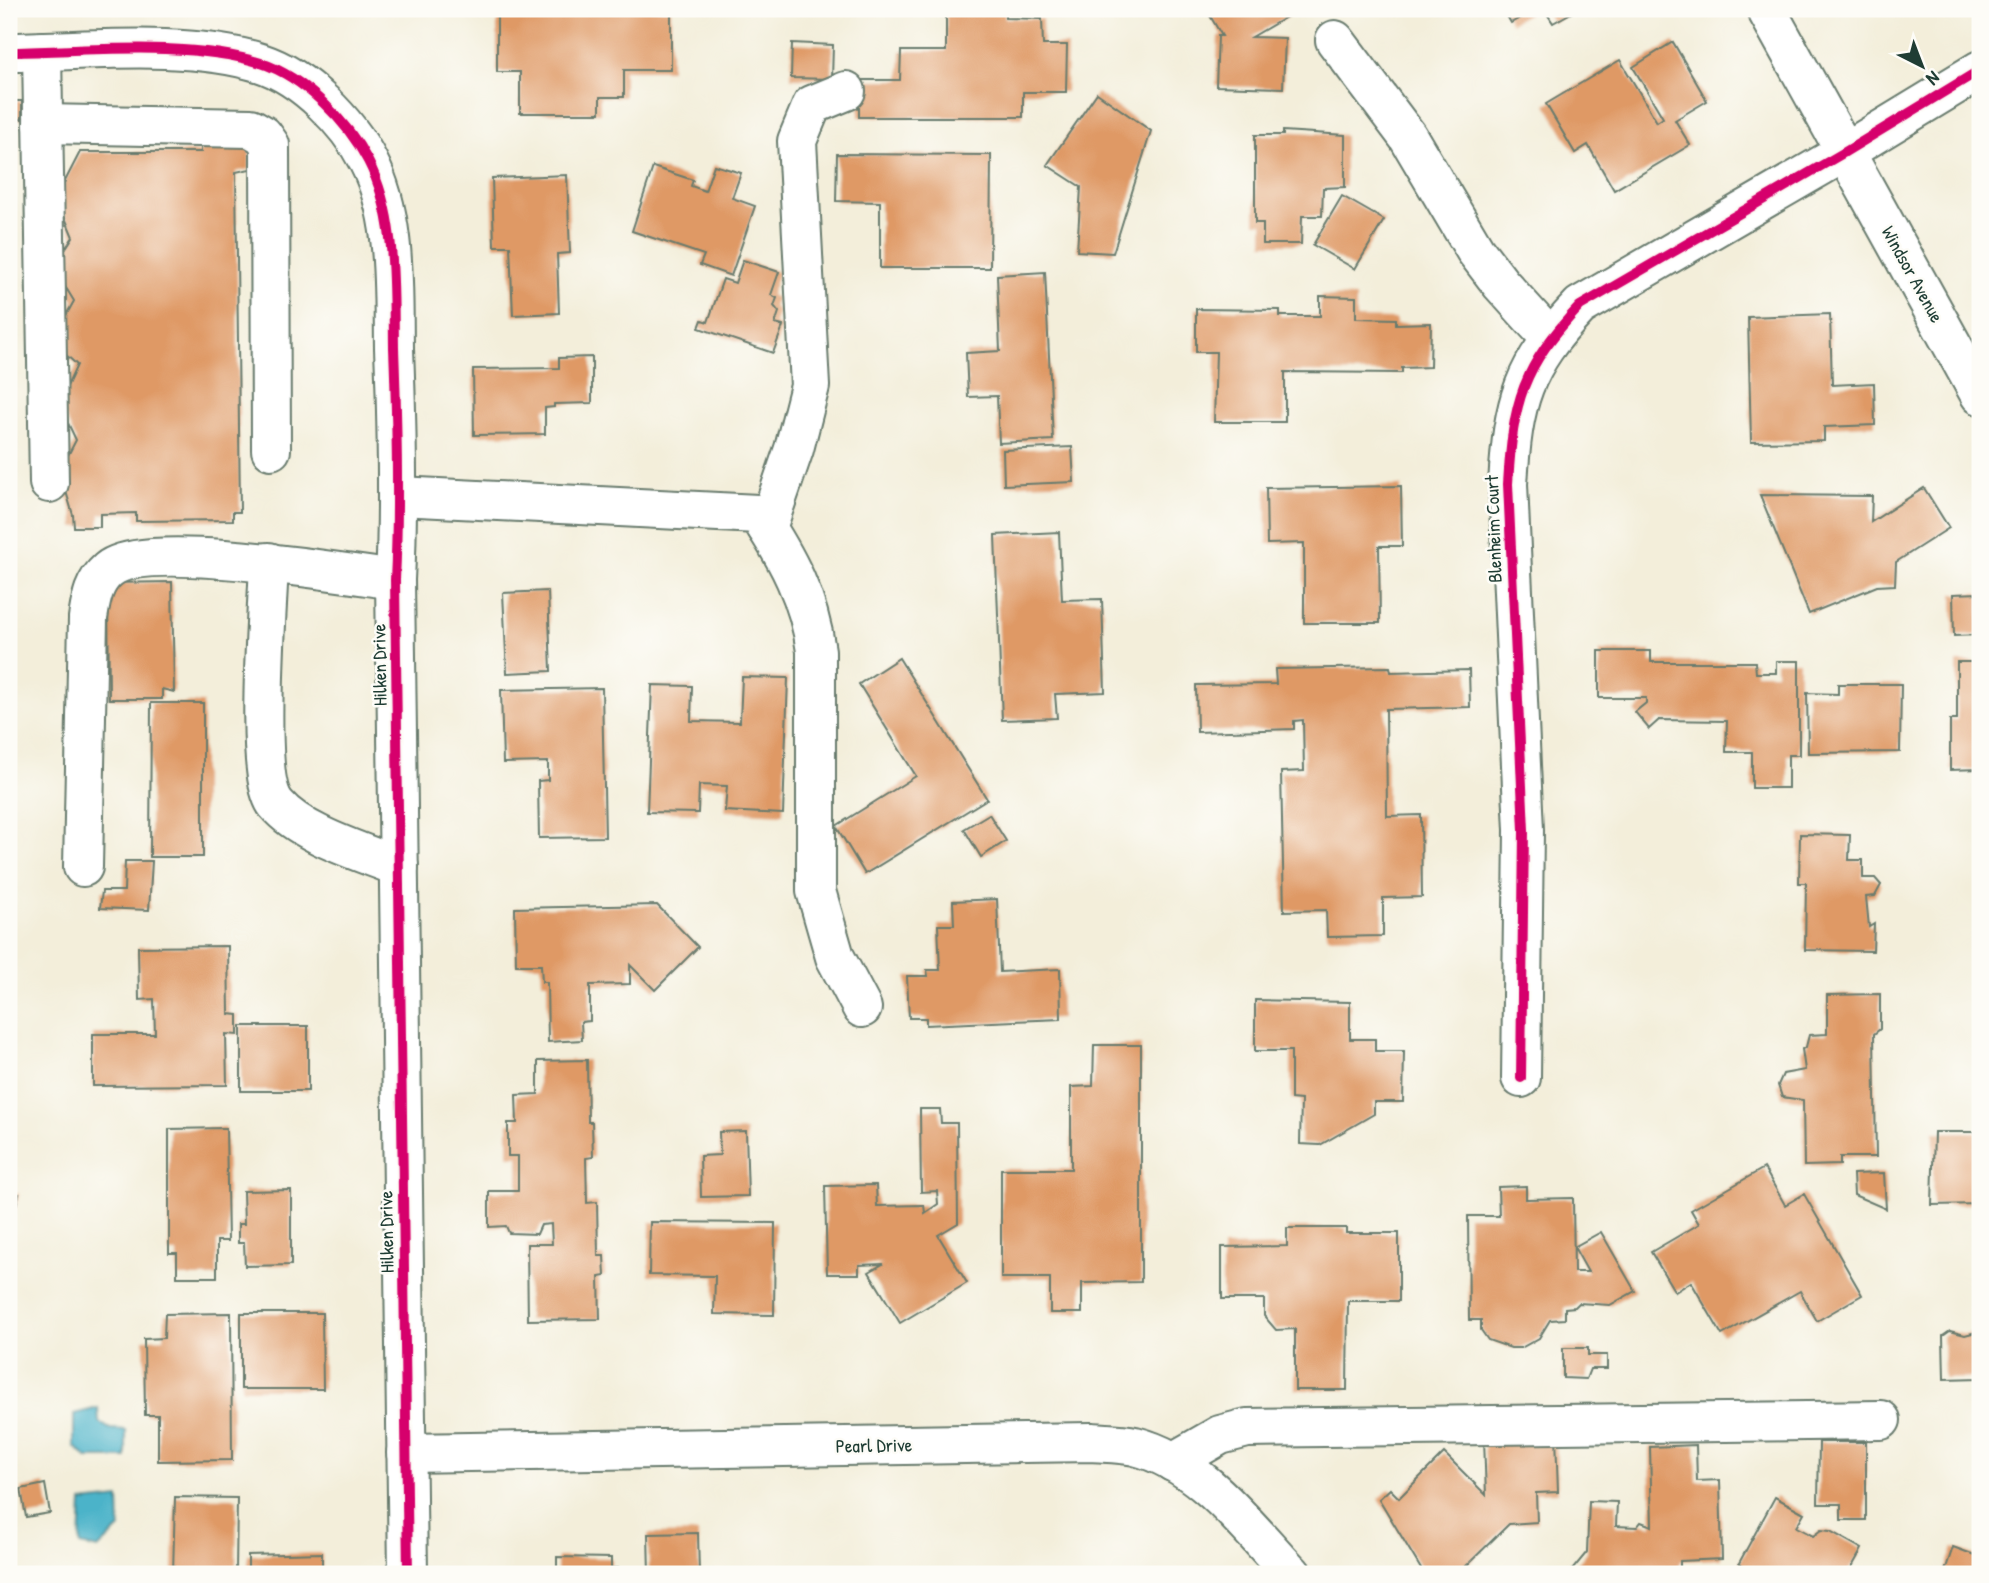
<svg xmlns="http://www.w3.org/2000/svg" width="1989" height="1583" viewBox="0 0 1989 1583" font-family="'Patrick Hand',sans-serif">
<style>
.water{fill:#4bb3c9;stroke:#35787e;stroke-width:2}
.building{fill:#df9965}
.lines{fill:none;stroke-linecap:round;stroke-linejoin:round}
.minor-casing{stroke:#697b6e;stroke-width:42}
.minor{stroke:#fff;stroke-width:38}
.cycleway-casing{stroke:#fdfcf7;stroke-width:15}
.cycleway{stroke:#d6006c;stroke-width:10}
.labels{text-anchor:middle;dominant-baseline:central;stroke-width:5;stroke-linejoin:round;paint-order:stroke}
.street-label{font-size:19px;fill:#1f3d34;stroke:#fdfcf7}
</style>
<rect width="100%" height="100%" fill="#fdfcf7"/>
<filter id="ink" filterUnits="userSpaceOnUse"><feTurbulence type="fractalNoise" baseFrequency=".0143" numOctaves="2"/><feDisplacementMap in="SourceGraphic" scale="14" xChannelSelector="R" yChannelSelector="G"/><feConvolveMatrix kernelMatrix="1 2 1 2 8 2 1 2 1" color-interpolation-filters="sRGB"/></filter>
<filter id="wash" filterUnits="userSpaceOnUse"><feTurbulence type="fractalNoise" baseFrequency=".00686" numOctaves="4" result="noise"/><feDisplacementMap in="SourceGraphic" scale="28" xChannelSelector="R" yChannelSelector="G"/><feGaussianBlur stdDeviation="1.57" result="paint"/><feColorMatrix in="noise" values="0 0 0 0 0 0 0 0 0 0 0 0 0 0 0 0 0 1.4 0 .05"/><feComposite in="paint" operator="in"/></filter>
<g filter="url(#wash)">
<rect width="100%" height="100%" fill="#f3eeda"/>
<!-- water -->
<g class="water">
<path d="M98,1408L99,1422L110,1429L126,1430V1458H87L74,1446V1414Z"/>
<path d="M119,1498L120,1528L98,1549L80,1545L82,1502Z"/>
</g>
<g id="blocks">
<!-- building -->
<g class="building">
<path d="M497,9H671V70H624V97H600V113H520V72H497Z"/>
<path d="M946,9H1005V18L1042,19L1043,45H1067L1066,92H1023V117H859V80H900L901,51H946Z"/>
<path d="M1206,9H1300L1252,37L1285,38L1283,88L1216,86L1218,36H1222Z"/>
<path d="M1503,9H1536L1511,23Z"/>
<path d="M1544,9H1578L1553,23Z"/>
<path d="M1673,42L1707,101L1675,120L1690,145L1614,190L1588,145L1575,153L1546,104L1620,60L1657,122L1663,118L1633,67Z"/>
<path d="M792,43L833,45L832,79L791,78Z"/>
<path d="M1097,93L1151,131L1113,253L1077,251L1081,187L1047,165Z"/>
<path d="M9,101H22V119L9,120Z"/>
<path d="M1283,131L1345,135V187L1323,188L1322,216H1302L1301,244H1263V223H1255V135H1283Z"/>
<path d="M201,132L250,133V169L236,172L240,512H233V520L136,521V513L100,514V527H74L73,515L60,471L76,440L59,404L77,365L62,351V323L74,301L63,283L60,257L73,237L61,208L63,185L80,152H201Z"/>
<path d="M837,154L991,155L990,268H880V202L836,201Z"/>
<path d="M714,165L741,173L732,198L755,206L731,276L700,265L704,255L632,231L653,167L693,180L691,186L705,191Z"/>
<path d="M567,175L570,253L557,254L559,313L513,315L510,246H494L492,178Z"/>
<path d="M1342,196L1384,220L1355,269L1313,245Z"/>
<path d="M743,260L779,272L771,295L777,298L774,306L779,312L775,324L783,326L773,353L699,328L702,320L708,322L723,279L735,283Z"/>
<path d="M1045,272L1053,440L999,443L997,396L968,397L966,353L1000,351L997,275Z"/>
<path d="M1320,296L1356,297V318L1396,319V324L1431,323L1430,367L1402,368V373L1285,372V422H1214L1216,352H1196V309L1280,310V316H1320Z"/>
<path d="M1830,314L1832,385L1874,383L1875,425L1824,427V441L1751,442L1748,317Z"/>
<path d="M592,357V403L554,404V407L545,408V434L474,435L473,369L559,368V358Z"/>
<path d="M1072,447L1074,482L1004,485L1003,450Z"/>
<path d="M1401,486L1402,546H1379L1380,623H1304V543L1267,544L1266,488Z"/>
<path d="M1924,488L1949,528L1896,562L1895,585L1877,586L1809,614L1760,495L1872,496L1871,522Z"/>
<path d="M1059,532L1062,600L1102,599L1105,692L1055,694L1057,718L1002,720L995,535Z"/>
<path d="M172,582L174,692L162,689V699H109L108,583Z"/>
<path d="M548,591L551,671L507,673L503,593Z"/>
<path d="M1980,593V635L1954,636L1953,594Z"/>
<path d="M1599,651H1651V662H1755L1756,673H1776V661H1799V755H1788V788H1752V752H1726L1727,721L1659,720L1649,729L1635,712L1646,703V698H1599Z"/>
<path d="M899,658L987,799L865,874L836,826L916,776L859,684Z"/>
<path d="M1957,662H1980V769L1950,770V720H1957Z"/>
<path d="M1390,667L1391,672L1469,670L1470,707L1386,709L1387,816L1421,815L1422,897L1383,898V936L1327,937L1326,910L1284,911L1281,772L1304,771L1303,720L1294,721V729L1197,732L1196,685L1276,684L1275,669Z"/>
<path d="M742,677L788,678L783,814L725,811L727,786L699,785L698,813L647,812L652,685L692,686L691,721L740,722Z"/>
<path d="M1838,684H1901L1900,752L1808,753L1807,693L1838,694Z"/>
<path d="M602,688L605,837L539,838L538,781L548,780V762L503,763L501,690Z"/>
<path d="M151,703H203V857H150Z"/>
<path d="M989,814L1006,841L981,857L964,829Z"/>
<path d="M1800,834L1850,835L1849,860H1863V878H1875L1881,885L1875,896L1866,897L1869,927L1874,924L1873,951L1805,950L1806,883H1799Z"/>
<path d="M125,861H152L149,910L100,908L102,891H124Z"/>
<path d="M997,899L1000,972L1060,969L1061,1019L926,1025V1018H909L907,976H928L927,970H940L938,925H954L953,901Z"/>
<path d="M657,905L698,947L655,990L630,965V984L590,985V1021L581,1022L582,1040L548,1042L547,982H542L541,965H516L515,908Z"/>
<path d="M228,946L229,1014L238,1015V1035L226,1034L227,1085L93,1086V1034H155L154,999L139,1000L138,947Z"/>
<path d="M1880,994V1029L1874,1034L1876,1157H1840V1165L1804,1166L1803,1100L1782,1097L1778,1085L1783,1074L1805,1070L1802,1049L1806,1047L1809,1035L1827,1034V995Z"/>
<path d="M1255,1000L1350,1002V1039H1375V1051H1404L1403,1102H1374V1114L1320,1145L1300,1144L1301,1100L1291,1099V1051H1255Z"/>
<rect x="241" y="1026" width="67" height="65"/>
<path d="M1094,1045H1141V1282L1082,1283V1313H1050V1278H1001V1169H1071V1087L1093,1086Z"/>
<path d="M587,1060L588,1122H592L593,1157L586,1158L587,1203L597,1202L598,1256H604L605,1276L599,1277L600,1319L528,1320L527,1244H552L551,1224L541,1225L537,1234L509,1233L506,1226L489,1227V1191H518V1156H508V1123H517L516,1095L538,1094V1061Z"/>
<path d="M920,1109H940L941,1123H957L958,1223L938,1235L967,1283L900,1323L869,1272L883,1264L859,1265V1274H827L825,1186L876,1185L877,1206L924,1205L925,1213L938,1204L937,1191L921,1192Z"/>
<path d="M226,1128L228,1241H217V1277H177V1253H169V1129Z"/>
<path d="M746,1131L748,1196L701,1197L700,1156L720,1155L719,1132Z"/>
<path d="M1934,1132H1980V1204L1932,1205Z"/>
<path d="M1764,1168L1785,1205L1804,1194L1862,1295L1817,1321L1800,1291L1722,1335L1691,1282L1675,1292L1651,1252L1699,1224L1691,1210Z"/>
<path d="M1884,1173L1886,1209L1854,1195L1853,1174Z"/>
<path d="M1526,1186V1199L1573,1198L1574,1272H1588L1574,1247L1601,1232L1635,1291L1610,1305L1579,1303L1575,1307L1565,1308V1319L1550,1320L1539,1338L1521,1348H1511L1488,1340L1481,1330V1320H1469L1468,1216H1499L1498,1187Z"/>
<path d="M291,1190V1265L245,1266L244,1243H238V1224H244L243,1191Z"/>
<path d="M9,1192L19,1194L10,1229L9,1228Z"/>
<path d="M650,1222L775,1223L774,1315L714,1314L715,1276L649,1275Z"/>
<path d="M1287,1228H1346V1233H1399V1301H1348L1347,1390H1295V1329L1276,1330L1264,1316V1299H1222V1247L1287,1246Z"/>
<path d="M231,1313L232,1460L158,1461V1415H145L144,1339L164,1338L165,1314Z"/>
<path d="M241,1313H322L323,1389H241Z"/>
<path d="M1950,1331L1965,1335L1980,1331V1378L1944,1379L1943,1336Z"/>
<path d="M1563,1348H1588V1355H1607V1369H1590L1586,1379L1563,1378Z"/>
<path d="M1556,1436L1558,1492L1536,1493L1537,1522L1509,1524L1463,1569L1468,1574H1424L1379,1499L1390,1489L1399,1498L1444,1453L1486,1495L1484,1439Z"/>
<path d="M1819,1442H1866V1520H1841V1504H1818Z"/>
<path d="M1696,1445L1697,1481L1720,1480L1722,1559L1680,1561V1574H1577L1572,1570L1587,1552L1589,1501L1617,1502L1616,1526L1637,1527L1641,1522L1652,1526L1650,1447Z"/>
<path d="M45,1484L50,1513L26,1517L21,1489Z"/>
<path d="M175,1497L237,1498L236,1574H173Z"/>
<path d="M1775,1497L1804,1513L1796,1527L1813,1536L1821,1530L1830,1531L1862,1549L1848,1574H1750L1739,1563Z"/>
<path d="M698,1533L699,1574H649L648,1534Z"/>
<path d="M1953,1547L1980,1557V1574H1944Z"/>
<path d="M322,1553V1574H248V1555Z"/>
<path d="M557,1557L611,1558V1568H619V1574H557Z"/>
</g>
</g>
</g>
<g filter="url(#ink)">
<use href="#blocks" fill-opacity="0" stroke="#697b6e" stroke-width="2"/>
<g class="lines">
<!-- minor casing -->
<g class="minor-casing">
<g id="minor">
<path d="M1766,9L1980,395"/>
<path d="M1335,40L1408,137L1475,250L1501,284L1550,338"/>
<path d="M42,51L49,483"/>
<path d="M9,52C86,51 188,40 261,63C304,77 348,122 368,161C397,216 393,288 394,348C397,426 399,503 395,580L408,1574"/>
<path d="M43,124L251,128L263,135L270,145L271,450"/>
<path d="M399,496L758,514C787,558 809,598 816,651V891L835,957L862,1008"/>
<path d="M767,528L794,449L810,386L797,141L812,105L846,91"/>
<path d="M269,562C268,606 253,776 276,804C302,835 362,852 399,867"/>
<path d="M83,867L88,618C91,600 93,583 108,570C144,539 343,573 395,580"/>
<path d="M1521,1078L1524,830L1508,484C1513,401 1522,367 1580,306L1845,152L1980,70"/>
<path d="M406,1453L1092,1442C1105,1443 1121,1443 1135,1446C1202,1463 1247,1527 1292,1574"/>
<path d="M1173,1462L1220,1435L1247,1428L1881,1420"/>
</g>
</g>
<!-- minor -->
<use href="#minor" class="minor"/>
<!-- cycleway casing -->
<g class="cycleway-casing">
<g id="cycleway">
<path d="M9,52C86,51 188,40 261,63C304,77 348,122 368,161C397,216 393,288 394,348C397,426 399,503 395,580L408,1574"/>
<path d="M1521,1078L1524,830L1508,484C1513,401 1522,367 1580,306L1845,152L1980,70"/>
</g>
</g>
<!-- cycleway -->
<use href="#cycleway" class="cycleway"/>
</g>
</g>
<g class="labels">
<!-- street labels -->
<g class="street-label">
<text transform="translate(1913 274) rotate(61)">Windsor Avenue</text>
<text transform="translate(1493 529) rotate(-92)">Blenheim Court</text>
<text transform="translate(379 665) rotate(-91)">Hilken Drive</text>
<text transform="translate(386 1232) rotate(-91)">Hilken Drive</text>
<text transform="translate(874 1445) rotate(-1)">Pearl Drive</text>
</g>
</g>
<!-- margin -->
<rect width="1989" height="1583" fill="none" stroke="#fdfcf7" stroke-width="35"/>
<!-- north arrow -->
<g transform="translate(1922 66) rotate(138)" stroke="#fdfcf7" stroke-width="5" paint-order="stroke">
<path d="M0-5L12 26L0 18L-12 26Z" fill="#1f3d34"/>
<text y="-10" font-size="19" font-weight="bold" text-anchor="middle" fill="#1f3d34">N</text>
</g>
</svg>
